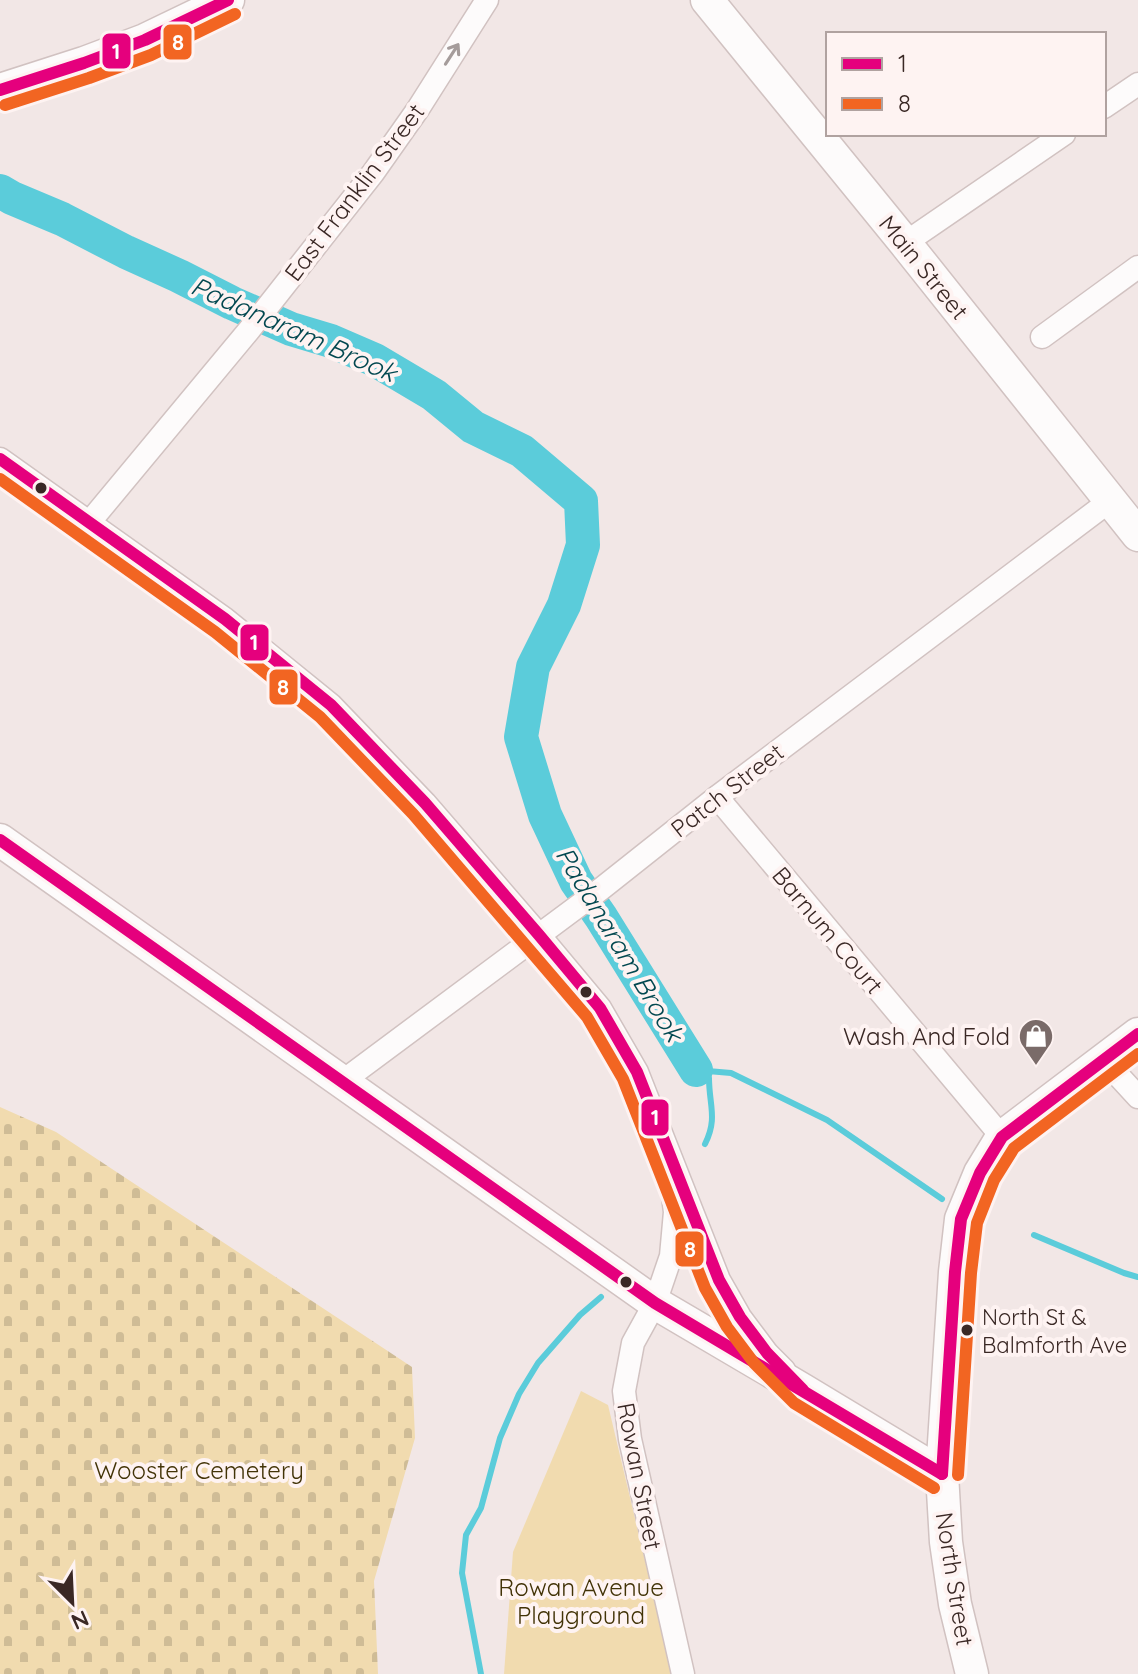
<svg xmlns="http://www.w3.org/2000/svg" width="1138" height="1674" viewBox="0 0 1138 1674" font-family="Quicksand,sans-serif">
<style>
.green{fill:#f1dbaf}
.cemetery{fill:url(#cemetery-stones)}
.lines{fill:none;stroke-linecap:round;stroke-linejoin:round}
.stream{stroke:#5bccda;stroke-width:6}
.river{stroke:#5bccda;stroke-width:34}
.street-casing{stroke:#d1c2c1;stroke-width:25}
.secondary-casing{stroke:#d1c2c1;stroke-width:35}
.street{stroke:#fdfbfb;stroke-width:22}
.secondary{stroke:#fdfbfb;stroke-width:32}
.bus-1-casing{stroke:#fef3f2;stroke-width:18}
.bus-2-casing{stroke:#fef3f2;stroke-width:18}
.bus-1{stroke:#e5007d;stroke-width:12}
.bus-2{stroke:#f26522;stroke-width:12}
.oneway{stroke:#a59c9b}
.bus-dot{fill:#3a2825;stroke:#fef3f2;stroke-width:3}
.labels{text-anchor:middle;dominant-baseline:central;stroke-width:8;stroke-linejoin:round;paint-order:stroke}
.bus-label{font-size:22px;fill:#3a2825;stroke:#fef3f2;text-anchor:start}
.street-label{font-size:24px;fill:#3a2825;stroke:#fef3f2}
.poi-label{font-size:24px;fill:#3a2825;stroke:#fef3f2;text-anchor:end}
.park-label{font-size:24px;fill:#423307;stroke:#fef3f2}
.water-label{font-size:26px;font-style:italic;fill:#034850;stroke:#fef3f2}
.line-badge{stroke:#fef3f2;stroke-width:3}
.badge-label{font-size:22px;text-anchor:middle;font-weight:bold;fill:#fff}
</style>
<defs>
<pattern id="cemetery-stones" width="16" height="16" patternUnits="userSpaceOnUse" patternTransform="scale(2)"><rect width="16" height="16" fill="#f1dbaf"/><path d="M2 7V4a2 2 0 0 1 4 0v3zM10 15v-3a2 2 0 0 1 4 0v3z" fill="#cfbc96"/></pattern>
</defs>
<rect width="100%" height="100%" fill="#f2e7e6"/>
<!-- green -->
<path class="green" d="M581,1391L608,1405L672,1674H504L513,1552Z"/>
<!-- cemetery -->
<path class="cemetery" d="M0,1107L56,1132L412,1367L415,1438L374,1581L378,1674H0Z"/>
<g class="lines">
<!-- stream -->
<g class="stream">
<path d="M696,1070L731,1073L827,1120L942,1199"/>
<path d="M698,1071L709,1078C709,1105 718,1118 705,1144"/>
<path d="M1034,1235L1124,1273L1138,1277"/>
<path d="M481,1674L462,1573L466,1535L481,1508L500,1438L519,1394L538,1363L580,1315L601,1297"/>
</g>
<!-- river -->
<path class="river" d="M0,191L12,198L62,219L126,252L179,276L232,303L291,329L331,341L375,360L434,395L473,427L522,451L581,501L583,545L564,605L533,667L521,737L545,815L576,881L601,917L696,1070"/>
<!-- street casing -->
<g class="street-casing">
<g id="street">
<path d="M1104,107L1138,84"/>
<path d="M905,243L1064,134"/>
<path d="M1042,337L1138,267"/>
<path d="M0,459L225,619L331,705L425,803L539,935L600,1008L637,1072L719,1280L740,1317L767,1353L784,1370"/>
<path d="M88,524L250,329L373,173L418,109L487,0"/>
<path d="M717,797L1002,1137"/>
<path d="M1103,1059L1138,1097"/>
<path d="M343,1081L601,889L717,797L1111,500"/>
<path d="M671,1181L675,1212L671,1256L655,1303L633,1343L624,1391L630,1439L683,1674"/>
</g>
</g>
<!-- secondary casing -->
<g class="secondary-casing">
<g id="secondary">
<path d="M707,0L905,243L1138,535"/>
<path d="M0,90L84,63L145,40L228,0"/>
<path d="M0,840L655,1303L803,1390L942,1474"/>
<path d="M972,1674L955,1604L946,1542L942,1474L955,1272L961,1219L980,1173L1002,1137L1138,1034"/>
</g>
</g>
<!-- street -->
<use href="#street" class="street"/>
<!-- secondary -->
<use href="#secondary" class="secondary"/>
<!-- bus-1 casing -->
<g class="bus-1-casing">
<g id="bus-1">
<path d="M0,90L84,63L145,40L228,0"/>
<path d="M0,459L225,619L331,705L425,803L539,935L600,1008L637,1072L719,1280L740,1317L767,1353L803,1390"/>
<path d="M0,840L655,1303L942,1474"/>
<path d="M942,1474L955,1272L961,1219L980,1173L1002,1137L1138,1034"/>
</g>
</g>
<!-- bus-2 casing -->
<g class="bus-2-casing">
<g id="bus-2">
<path d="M5,105L89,78L151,55L235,14"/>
<path d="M0,479L215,632L320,717L413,814L587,1017L623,1079L705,1288L727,1327L754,1363L794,1403L934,1488"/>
<path d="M958,1475L971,1273L977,1223L994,1180L1014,1148L1138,1054"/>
</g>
</g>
<!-- bus-1 -->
<use href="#bus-1" class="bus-1"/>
<!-- bus-2 -->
<use href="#bus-2" class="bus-2"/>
</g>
<!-- one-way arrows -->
<defs><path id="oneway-shaft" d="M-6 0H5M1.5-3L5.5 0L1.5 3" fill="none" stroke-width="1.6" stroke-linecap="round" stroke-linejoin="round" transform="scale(2)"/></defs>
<use class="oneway" href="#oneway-shaft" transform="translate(452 54) rotate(-57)"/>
<!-- icons -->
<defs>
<g id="shop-pin" transform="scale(1.8)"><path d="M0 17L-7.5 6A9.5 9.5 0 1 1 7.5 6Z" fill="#7a6b69" stroke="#fef3f2"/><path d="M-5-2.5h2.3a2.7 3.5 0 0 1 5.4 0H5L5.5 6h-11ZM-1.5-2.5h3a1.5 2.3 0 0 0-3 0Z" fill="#fff"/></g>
</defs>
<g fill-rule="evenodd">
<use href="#shop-pin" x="1036" y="1036"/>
</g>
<!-- markers -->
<g class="bus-dot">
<circle cx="41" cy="488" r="7"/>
<circle cx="586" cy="992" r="7"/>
<circle cx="626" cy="1282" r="7"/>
<circle cx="967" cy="1330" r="7"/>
</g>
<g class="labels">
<!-- bus labels -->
<g class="bus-label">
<text x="982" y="1317">North St &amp;<tspan x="982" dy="28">Balmforth Ave</tspan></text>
</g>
<!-- street labels -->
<g class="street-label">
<text transform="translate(354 192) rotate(-53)">East Franklin Street</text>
<text transform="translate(924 267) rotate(51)">Main Street</text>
<text transform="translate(727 790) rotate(-38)">Patch Street</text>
<text transform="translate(828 930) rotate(50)">Barnum Court</text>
<text transform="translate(640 1476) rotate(79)">Rowan Street</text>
<text transform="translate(955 1579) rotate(81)">North Street</text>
</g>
<!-- poi labels -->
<g class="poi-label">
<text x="1010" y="1036">Wash And Fold</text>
</g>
<!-- park labels -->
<g class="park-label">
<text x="199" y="1470">Wooster Cemetery</text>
<text x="581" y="1587">Rowan Avenue<tspan x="581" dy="28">Playground</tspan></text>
</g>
<!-- water labels -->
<g class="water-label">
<text transform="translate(294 329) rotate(24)">Padanaram Brook</text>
<text transform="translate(620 944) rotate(59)">Padanaram Brook</text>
</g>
</g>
<g class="line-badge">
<rect x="162" y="23" width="31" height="38" rx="8" fill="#f26522"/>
<rect x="101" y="32" width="31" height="38" rx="8" fill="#e5007d"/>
<rect x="239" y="623" width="31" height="39" rx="8" fill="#e5007d"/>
<rect x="268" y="668" width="31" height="38" rx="8" fill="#f26522"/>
<rect x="640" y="1098" width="30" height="39" rx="8" fill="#e5007d"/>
<rect x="674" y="1230" width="31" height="38" rx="8" fill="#f26522"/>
</g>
<g class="badge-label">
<text x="178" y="50">8</text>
<text x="116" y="59">1</text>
<text x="254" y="650">1</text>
<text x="283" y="695">8</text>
<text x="655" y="1125">1</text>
<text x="690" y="1257">8</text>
</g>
<!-- legend -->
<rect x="826" y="32" width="280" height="104" fill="#fef3f2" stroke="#b0a2a0" stroke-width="2"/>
<rect x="842" y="58" width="40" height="12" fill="#e5007d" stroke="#b0a2a0" stroke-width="2"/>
<text x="898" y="72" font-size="24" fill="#3a2825">1</text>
<rect x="842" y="98" width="40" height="12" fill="#f26522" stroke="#b0a2a0" stroke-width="2"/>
<text x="898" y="112" font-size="24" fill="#3a2825">8</text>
<!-- north arrow -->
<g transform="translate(72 1602) rotate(156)" stroke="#fef3f2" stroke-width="6" paint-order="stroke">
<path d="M0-6L14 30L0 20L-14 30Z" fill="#3a2825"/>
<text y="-12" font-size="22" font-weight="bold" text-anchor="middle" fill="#3a2825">N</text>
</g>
</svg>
